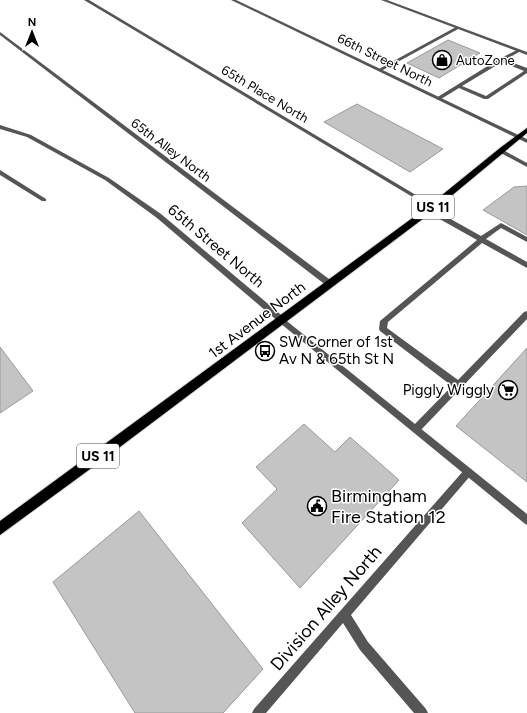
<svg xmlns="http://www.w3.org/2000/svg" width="527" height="713" viewBox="0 0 527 713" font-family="Figtree,sans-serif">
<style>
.building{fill:#c4c4c4;stroke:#999}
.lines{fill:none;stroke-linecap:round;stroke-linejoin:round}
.primary-casing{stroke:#dbdbdb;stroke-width:2}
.service{fill:#555;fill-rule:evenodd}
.minor{fill:#555;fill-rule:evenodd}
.tertiary{fill:#555;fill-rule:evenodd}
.primary{fill:#000;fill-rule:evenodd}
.labels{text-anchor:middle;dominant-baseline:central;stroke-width:3;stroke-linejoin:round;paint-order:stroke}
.far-street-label{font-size:13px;fill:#000;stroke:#fff}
.far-poi-label{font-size:13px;fill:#000;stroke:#fff;text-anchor:start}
.shield{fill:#fff;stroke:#4c4c4c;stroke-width:1}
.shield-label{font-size:14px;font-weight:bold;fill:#000}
.street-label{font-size:15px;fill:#000;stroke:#fff}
.poi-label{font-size:15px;fill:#000;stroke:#fff;text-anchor:start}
.near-poi-label{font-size:18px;fill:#000;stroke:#fff;text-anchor:start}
.near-street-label{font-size:18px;fill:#000;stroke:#fff}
</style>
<rect width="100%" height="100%" fill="#fff"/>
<!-- building -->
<g class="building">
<path d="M448,40L480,53L439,78L407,63Z"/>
<path d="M357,104L443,149L410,172L324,122Z"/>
<path d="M527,186V235L483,210L514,187Z"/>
<path d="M0,347L33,391L0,413Z"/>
<path d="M527,348V482L456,426Z"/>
<path d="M304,424L335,452L350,437L399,480L300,588L242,523L277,489L256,467Z"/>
<path d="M139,511L263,669L223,713H135L53,582Z"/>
</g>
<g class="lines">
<!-- primary casing -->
<g class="primary-casing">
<path id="primary" d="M527,128V133L432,212L112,453L0,535V521L426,208L500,148Z"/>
</g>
<!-- service -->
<g class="service">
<path d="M456,27L460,28L381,71L377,70Z"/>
<path d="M0,32L333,282L334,284L333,286H327L0,35Z"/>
<path d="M517,50L519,51V52L505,60L527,68V73L488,99H484L459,88L441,99L436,98L499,59ZM502,62L524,71L486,96L462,86Z"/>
<path d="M501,149L527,163V167L499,152L498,151Z"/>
<path d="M0,170L46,199V201H42L0,175Z"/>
<path d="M427,208H431L481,236L501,223L527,237V242L501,228L486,239L527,262V268L482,243L388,322L387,328L458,380L524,312L527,311V319L419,432L416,433L413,432L412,429L413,426L452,386L380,331L379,329L380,321L477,240L427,212Z"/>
<path d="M468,467L471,469L473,472L471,475L351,615L368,642L426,709L428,713H414L360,650L343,623L266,713H252L254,709L465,469Z"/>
</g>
<!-- minor -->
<g class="minor">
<path d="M84,0H89L436,207L433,209L431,208Z"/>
<path d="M231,0H236L527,139V143Z"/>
<path d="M381,0H387L527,52V55Z"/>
<path d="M283,318L527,514V525L524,523L280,323L279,321L280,319Z"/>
</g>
<!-- tertiary -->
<path class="tertiary" d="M0,125L31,135L109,178L161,214L286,319L287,321L286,323H280L157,218L105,180L27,137L0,129Z"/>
<!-- primary -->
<use href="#primary" class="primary"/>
</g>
<!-- icons -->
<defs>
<g id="shop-ring" transform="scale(1)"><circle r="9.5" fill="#fff" stroke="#000" stroke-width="1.5"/><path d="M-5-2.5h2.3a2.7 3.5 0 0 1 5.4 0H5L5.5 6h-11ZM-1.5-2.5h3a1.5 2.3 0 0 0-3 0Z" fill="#000"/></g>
<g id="bus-ring" transform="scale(1)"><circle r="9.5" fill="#fff" stroke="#000" stroke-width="1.5"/><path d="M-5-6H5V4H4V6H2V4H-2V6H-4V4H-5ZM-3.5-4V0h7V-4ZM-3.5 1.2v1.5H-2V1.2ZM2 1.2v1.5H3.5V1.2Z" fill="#000"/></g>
<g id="supermarket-ring" transform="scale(1)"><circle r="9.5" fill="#fff" stroke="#000" stroke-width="1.5"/><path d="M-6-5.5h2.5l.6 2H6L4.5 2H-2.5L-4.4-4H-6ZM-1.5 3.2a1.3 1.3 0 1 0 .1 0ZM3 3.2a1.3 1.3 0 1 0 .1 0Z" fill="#000"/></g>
<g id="civic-ring" transform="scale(1)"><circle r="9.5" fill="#fff" stroke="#000" stroke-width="1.5"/><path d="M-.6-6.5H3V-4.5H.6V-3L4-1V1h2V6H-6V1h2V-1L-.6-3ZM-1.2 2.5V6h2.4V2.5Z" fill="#000"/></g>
</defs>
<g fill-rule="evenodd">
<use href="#shop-ring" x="442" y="60"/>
<use href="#bus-ring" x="265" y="351"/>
<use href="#supermarket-ring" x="508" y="390"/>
<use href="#civic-ring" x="317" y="506"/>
</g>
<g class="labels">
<!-- far-street labels -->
<g class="far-street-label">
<text transform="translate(385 60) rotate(26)">66th Street North</text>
<text transform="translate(265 94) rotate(31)">65th Place North</text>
<text transform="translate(171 150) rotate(37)">65th Alley North</text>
</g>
<!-- far-poi labels -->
<g class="far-poi-label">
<text x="456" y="60">AutoZone</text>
</g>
<!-- shield labels -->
<g class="shield">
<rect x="412" y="195" width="42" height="24" rx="3"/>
<rect x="77" y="444" width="42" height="24" rx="3"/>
</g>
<g class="shield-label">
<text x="433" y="207">US 11</text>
<text x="98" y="456">US 11</text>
</g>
<!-- street labels -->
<g class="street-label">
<text transform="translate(216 246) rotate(40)">65th Street North</text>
<text transform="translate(257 320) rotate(-37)">1st Avenue North</text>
</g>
<!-- poi labels -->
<g class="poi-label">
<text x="279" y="342">SW Corner of 1st<tspan x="279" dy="17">Av N &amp; 65th St N</tspan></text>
<text x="494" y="390" text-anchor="end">Piggly Wiggly</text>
</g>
<!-- near-poi labels -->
<g class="near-poi-label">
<text x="331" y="496">Birmingham<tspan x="331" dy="21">Fire Station 12</tspan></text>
</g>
<!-- near-street labels -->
<g class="near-street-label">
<text transform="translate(326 608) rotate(-49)">Division Alley North</text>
</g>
</g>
<!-- north arrow -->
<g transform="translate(32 32)" stroke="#ffffff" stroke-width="3" paint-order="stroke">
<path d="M0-3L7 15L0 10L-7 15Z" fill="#000000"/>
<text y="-6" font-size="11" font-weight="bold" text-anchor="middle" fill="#000000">N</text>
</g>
</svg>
